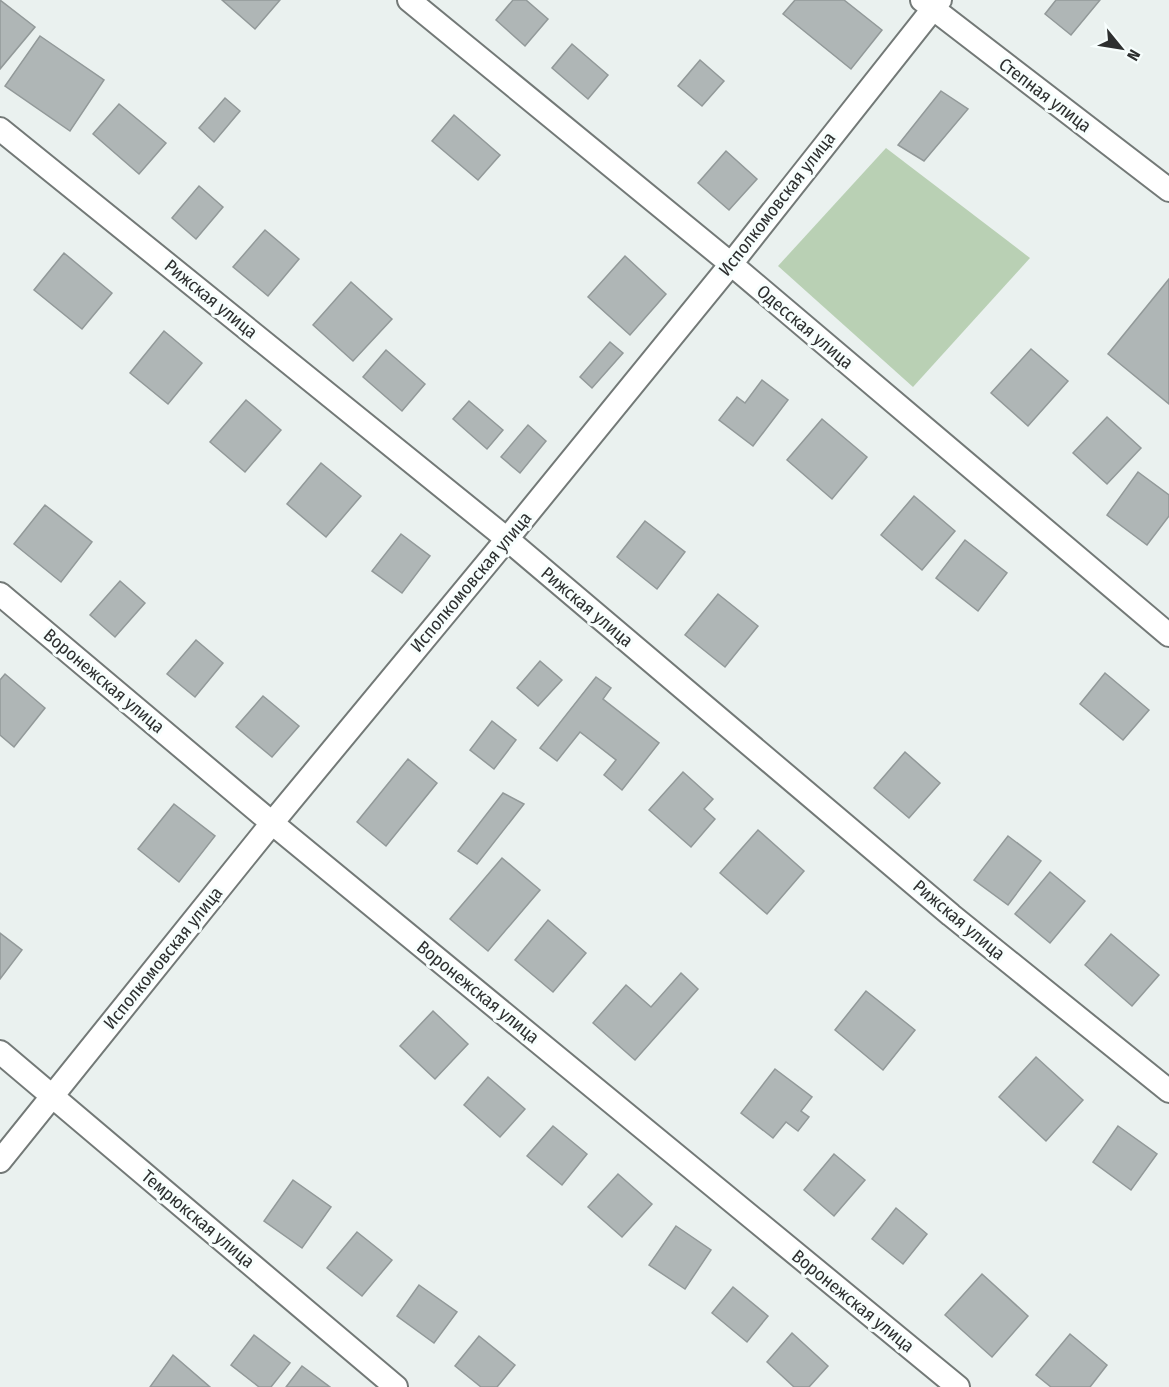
<svg xmlns="http://www.w3.org/2000/svg" width="1169" height="1387" viewBox="0 0 1169 1387" font-family="'Fira Sans Condensed',sans-serif">
<style>
.green{fill:#b9d0b4}
.building{fill:#afb6b6;stroke:#929999;stroke-width:1.5}
.lines{fill:none;stroke-linecap:round;stroke-linejoin:round}
.minor-casing{stroke:#737977;stroke-width:26}
.minor{stroke:#fff;stroke-width:22}
.labels{text-anchor:middle;dominant-baseline:central;stroke-width:6;stroke-linejoin:round;paint-order:stroke}
.street-label{font-size:18px;fill:#2d2f2f;stroke:#f7fefd}
</style>
<rect width="100%" height="100%" fill="#eaf1ef"/>
<!-- green -->
<path class="green" d="M886,148L1030,258L913,387L778,266Z"/>
<!-- building -->
<g class="building">
<path d="M0,0L35,27L0,69Z"/>
<path d="M222,0H280L255,29Z"/>
<path d="M513,0H526L548,19L525,46L496,20Z"/>
<path d="M795,0H844L882,30L851,69L783,14Z"/>
<path d="M1056,0H1100L1071,35L1045,14Z"/>
<path d="M40,36L104,80L70,131L5,86Z"/>
<path d="M572,44L608,75L588,99L552,68Z"/>
<path d="M700,60L724,81L702,106L678,86Z"/>
<path d="M941,91L968,109L924,161L898,145Z"/>
<path d="M225,98L240,111L214,142L199,128Z"/>
<path d="M119,104L166,143L139,174L93,134Z"/>
<path d="M454,115L500,155L478,180L432,141Z"/>
<path d="M726,151L757,179L729,210L698,183Z"/>
<path d="M199,186L223,207L196,239L172,218Z"/>
<path d="M265,230L299,259L268,296L233,267Z"/>
<path d="M64,253L112,293L82,329L34,290Z"/>
<path d="M625,256L666,294L630,335L588,297Z"/>
<path d="M1169,279V404L1108,354Z"/>
<path d="M351,282L392,319L353,361L313,325Z"/>
<path d="M164,331L202,363L168,404L130,373Z"/>
<path d="M610,342L623,353L592,388L580,377Z"/>
<path d="M1031,349L1068,381L1028,426L991,393Z"/>
<path d="M386,350L425,384L402,411L363,377Z"/>
<path d="M762,380L788,400L753,446L719,420L737,397L745,403Z"/>
<path d="M246,400L281,430L245,472L210,442Z"/>
<path d="M469,401L503,430L487,449L453,419Z"/>
<path d="M1107,417L1141,448L1107,484L1073,453Z"/>
<path d="M822,419L867,457L832,499L787,460Z"/>
<path d="M528,425L546,441L520,473L501,457Z"/>
<path d="M321,463L361,496L326,537L287,504Z"/>
<path d="M1138,472L1169,495V516L1147,545L1107,515Z"/>
<path d="M914,496L955,531L922,570L881,535Z"/>
<path d="M45,505L92,542L61,582L14,544Z"/>
<path d="M645,521L685,552L657,589L617,557Z"/>
<path d="M401,534L430,556L402,593L372,571Z"/>
<path d="M965,540L1007,573L978,611L936,578Z"/>
<path d="M120,581L145,603L115,637L90,615Z"/>
<path d="M718,594L758,626L725,667L685,635Z"/>
<path d="M196,640L223,663L195,697L167,674Z"/>
<path d="M540,661L562,680L538,706L517,688Z"/>
<path d="M1105,673L1149,710L1123,740L1080,704Z"/>
<path d="M5,674L45,708L14,747L0,735V680Z"/>
<path d="M596,677L611,688L603,699L659,743L622,790L604,775L616,760L580,732L557,761L540,748Z"/>
<path d="M263,696L299,726L272,757L236,727Z"/>
<path d="M492,721L516,740L494,769L470,750Z"/>
<path d="M905,752L940,783L909,818L874,788Z"/>
<path d="M408,759L437,783L386,846L357,822Z"/>
<path d="M683,772L713,799L704,809L715,819L691,847L649,810Z"/>
<path d="M503,793L524,804L477,864L458,851Z"/>
<path d="M174,804L215,836L179,882L138,849Z"/>
<path d="M758,830L804,871L767,914L720,873Z"/>
<path d="M1008,836L1041,861L1008,905L974,880Z"/>
<path d="M502,858L540,890L488,951L450,919Z"/>
<path d="M1050,872L1085,901L1050,943L1015,914Z"/>
<path d="M548,920L586,953L553,992L515,960Z"/>
<path d="M0,933L22,950L0,979Z"/>
<path d="M1111,934L1159,975L1132,1006L1085,965Z"/>
<path d="M681,973L698,989L635,1060L593,1023L626,985L651,1007Z"/>
<path d="M866,991L915,1030L883,1070L835,1030Z"/>
<path d="M433,1011L468,1044L435,1079L400,1046Z"/>
<path d="M1036,1057L1083,1100L1046,1141L999,1097Z"/>
<path d="M775,1069L812,1097L801,1111L809,1117L798,1131L786,1122L773,1138L741,1113Z"/>
<path d="M488,1077L525,1109L500,1137L464,1105Z"/>
<path d="M553,1126L587,1154L562,1185L527,1156Z"/>
<path d="M1118,1126L1157,1154L1131,1190L1093,1162Z"/>
<path d="M834,1154L865,1180L834,1216L804,1190Z"/>
<path d="M618,1174L652,1204L622,1237L588,1207Z"/>
<path d="M293,1180L331,1207L302,1248L264,1221Z"/>
<path d="M896,1208L927,1234L903,1264L872,1239Z"/>
<path d="M676,1226L711,1250L685,1289L649,1265Z"/>
<path d="M357,1232L392,1260L362,1296L327,1268Z"/>
<path d="M982,1274L1028,1316L992,1357L945,1315Z"/>
<path d="M419,1285L457,1312L434,1343L397,1316Z"/>
<path d="M733,1287L768,1316L747,1342L712,1313Z"/>
<path d="M792,1333L828,1366L809,1387H794L767,1362Z"/>
<path d="M1070,1334L1107,1365L1090,1387H1051L1036,1375Z"/>
<path d="M254,1335L290,1363L271,1387H259L231,1365Z"/>
<path d="M479,1336L515,1365L497,1387H481L455,1366Z"/>
<path d="M173,1355L210,1387H150Z"/>
<path d="M302,1366L330,1387H286Z"/>
</g>
<g class="lines">
<!-- minor casing -->
<g class="minor-casing">
<g id="minor">
<path d="M409,0L731,264L1169,635"/>
<path d="M922,0L1169,190"/>
<path d="M0,129L507,539L951,915L1169,1091"/>
<path d="M0,594L272,823L958,1387"/>
<path d="M0,1052L396,1387"/>
<path d="M0,1161L272,823L507,539L731,264L940,0"/>
</g>
</g>
<!-- minor -->
<use href="#minor" class="minor"/>
</g>
<g class="labels">
<!-- street labels -->
<g class="street-label">
<text transform="translate(1045 95) rotate(37)">Степная улица</text>
<text transform="translate(777 204) rotate(-52)">Исполкомовская улица</text>
<text transform="translate(211 299) rotate(39)">Рижская улица</text>
<text transform="translate(805 327) rotate(40)">Одесская улица</text>
<text transform="translate(471 582) rotate(-50)">Исполкомовская улица</text>
<text transform="translate(587 607) rotate(40)">Рижская улица</text>
<text transform="translate(104 681) rotate(40)">Воронежская улица</text>
<text transform="translate(959 920) rotate(40)">Рижская улица</text>
<text transform="translate(163 958) rotate(-51)">Исполкомовская улица</text>
<text transform="translate(478 992) rotate(39)">Воронежская улица</text>
<text transform="translate(198 1219) rotate(40)">Темрюкская улица</text>
<text transform="translate(853 1301) rotate(39)">Воронежская улица</text>
</g>
</g>
<!-- north arrow -->
<g transform="translate(1121 48) rotate(120)" stroke="#f7fefd" stroke-width="4.5" paint-order="stroke">
<path d="M0-4.5L10 22L0 15L-10 22Z" fill="#2d2f2f"/>
<text y="-9" font-size="16" font-weight="bold" text-anchor="middle" fill="#2d2f2f">N</text>
</g>
</svg>
